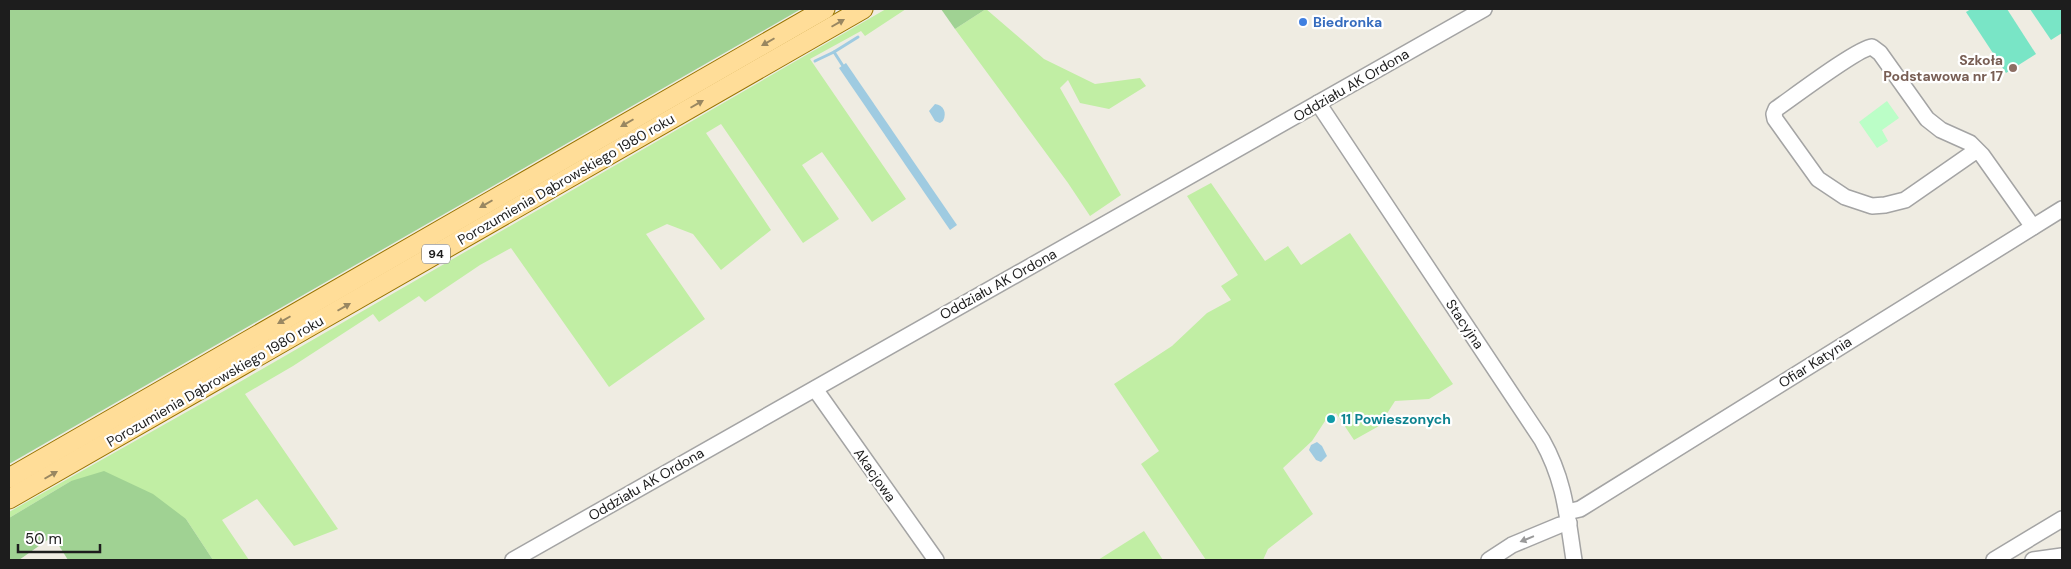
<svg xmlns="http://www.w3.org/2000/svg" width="2071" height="569" viewBox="0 0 2071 569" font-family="'DM Sans',sans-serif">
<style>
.grass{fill:#c1eea4}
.forest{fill:#a0d293}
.park{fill:#bbfec7}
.pitch{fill:#79e5c6}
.water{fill:#9fcbe1}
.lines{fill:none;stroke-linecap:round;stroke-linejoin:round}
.stream{stroke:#9fcbe1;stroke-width:3}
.minor-casing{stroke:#a4a4a4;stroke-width:18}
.major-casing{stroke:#977400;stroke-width:21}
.minor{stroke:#fff;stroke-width:15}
.major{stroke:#ffdd98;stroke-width:19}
.oneway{fill:#998761}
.oneway2{fill:#999}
.shop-dot{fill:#3f7fe0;stroke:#fff;stroke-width:2}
.education-dot{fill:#8d6e63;stroke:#fff;stroke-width:2}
.culture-dot{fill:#0f9aa8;stroke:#fff;stroke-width:2}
.labels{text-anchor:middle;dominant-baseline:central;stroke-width:4.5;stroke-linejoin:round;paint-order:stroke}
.shield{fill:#fff;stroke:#616161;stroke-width:1}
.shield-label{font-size:12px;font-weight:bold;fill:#1d1d1d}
.shop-label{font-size:14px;font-weight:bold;fill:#366cbe;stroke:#fff;text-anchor:start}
.education-label{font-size:14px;font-weight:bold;fill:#785e54;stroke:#fff;text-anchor:end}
.street-label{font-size:14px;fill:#1d1d1d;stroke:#fff}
.culture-label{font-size:14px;font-weight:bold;fill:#0d838f;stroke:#fff;text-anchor:start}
</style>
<rect width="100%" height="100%" fill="#efece2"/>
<!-- grass -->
<g class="grass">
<path d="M886,9H906L865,36L861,31L810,59L906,199L872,222L822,152L802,165L839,219L803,243L721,124L706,133L771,230L721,270L693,234L667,224L646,234L705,319L609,387L511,248L480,265L425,302L419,296L379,322L373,314L293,366L245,394L338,529L294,546L257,499L222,520L249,560H213L186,519L71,481L9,518V512L238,383Z"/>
<path d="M986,9L1044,59L1095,84L1140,78L1146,86L1109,109L1080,103L1068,80L1060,88L1121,195L1090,216L1068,183L955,29Z"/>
<path d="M1211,183L1265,261L1288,246L1301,265L1350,233L1453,384L1429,399L1395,401L1379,426L1354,440L1336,413L1327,418L1312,441L1283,468L1313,514L1268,549L1263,560H1206L1141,464L1159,451L1114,384L1172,346L1207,313L1231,300L1221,286L1238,275L1187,196Z"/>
<path d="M1144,531L1163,560H1098Z"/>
</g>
<!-- forest -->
<g class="forest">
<path d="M9,9H801L9,464Z"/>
<path d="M941,9H986L955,29Z"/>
<path d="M104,471L153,494L186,519L213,560H68L53,536L19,560H9V518L71,481Z"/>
</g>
<!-- park -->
<path class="park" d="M1887,101L1899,118L1882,130L1888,141L1877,148L1859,122Z"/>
<!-- pitch -->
<g class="pitch">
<path d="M1971,9H2007L2036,54L2006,73L1966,12Z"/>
<path d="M2030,9H2062V33L2051,40Z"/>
</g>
<!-- water -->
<g class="water">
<path d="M846,63L957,225L950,230L839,68Z"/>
<path d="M935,104C944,105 947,113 943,121L940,123L935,121L929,111Z"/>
<path d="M1317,442L1322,446L1327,456L1321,462L1316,460L1309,450L1311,445Z"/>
</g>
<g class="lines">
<!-- stream -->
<g class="stream">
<path d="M834,52L858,37"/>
<path d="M815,61L834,52L843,66"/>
</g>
<!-- minor casing -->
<g class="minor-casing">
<g id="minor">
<path d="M1318,103L1542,440C1565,481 1567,515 1574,560"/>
<path d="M1977,150L1905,200L1885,205L1872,206L1845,197L1818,179L1775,119L1774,114L1776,109C1792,98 1858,48 1872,47L1880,53L1927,119L1941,130L1970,143L1982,155L2033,227"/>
<path d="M815,389L936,560"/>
<path d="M1567,512L1580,509L2062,209"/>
<path d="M513,560L1484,9"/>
<path d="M1489,560L1512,545L1560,525L1569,523"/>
<path d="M1994,560L2062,519"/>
<path d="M2033,560L2062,556"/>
</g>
</g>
<!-- major casing -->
<g class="major-casing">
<g id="major">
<path d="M9,478L825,9"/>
<path d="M9,499L863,9"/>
</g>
</g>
<!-- minor -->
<use href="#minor" class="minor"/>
<!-- major -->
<use href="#major" class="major"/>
</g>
<!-- one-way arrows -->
<defs><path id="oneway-solid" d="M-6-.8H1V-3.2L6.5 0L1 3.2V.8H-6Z" transform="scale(1.25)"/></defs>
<g class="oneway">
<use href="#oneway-solid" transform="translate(838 23) rotate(-30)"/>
<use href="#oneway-solid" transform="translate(768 42) rotate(150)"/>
<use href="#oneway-solid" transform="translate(697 104) rotate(-30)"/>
<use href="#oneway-solid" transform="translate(627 123) rotate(150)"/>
<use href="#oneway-solid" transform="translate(486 204) rotate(150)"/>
<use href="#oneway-solid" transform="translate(344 307) rotate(-30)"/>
<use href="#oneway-solid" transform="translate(284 320) rotate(150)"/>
<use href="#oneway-solid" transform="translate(51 475) rotate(-30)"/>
</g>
<use class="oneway2" href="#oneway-solid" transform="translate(1527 539) rotate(158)"/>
<!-- markers -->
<circle class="shop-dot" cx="1303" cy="22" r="5"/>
<circle class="education-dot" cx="2013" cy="68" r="5"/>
<circle class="culture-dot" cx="1331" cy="419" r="5"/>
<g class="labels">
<!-- shield labels -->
<rect class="shield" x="422" y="244.5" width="28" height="19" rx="4"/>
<g class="shield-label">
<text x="436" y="254">94</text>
</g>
<!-- shop labels -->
<g class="shop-label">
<text x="1313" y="22">Biedronka</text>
</g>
<!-- education labels -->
<g class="education-label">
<text x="2003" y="60">Szkoła<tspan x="2003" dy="16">Podstawowa nr 17</tspan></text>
</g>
<!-- street labels -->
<g class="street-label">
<text transform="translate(1351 85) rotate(-30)">Oddziału AK Ordona</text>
<text transform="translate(566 179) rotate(-30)">Porozumienia Dąbrowskiego 1980 roku</text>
<text transform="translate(998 284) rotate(-29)">Oddziału AK Ordona</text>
<text transform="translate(1465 324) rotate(56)">Stacyjna</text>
<text transform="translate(1815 362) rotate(-32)">Ofiar Katynia</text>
<text transform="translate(215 381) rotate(-30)">Porozumienia Dąbrowskiego 1980 roku</text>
<text transform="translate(875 475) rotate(55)">Akacjowa</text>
<text transform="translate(646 484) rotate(-30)">Oddziału AK Ordona</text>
</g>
<!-- culture labels -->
<g class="culture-label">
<text x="1341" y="419">11 Powieszonych</text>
</g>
</g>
<!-- border -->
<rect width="2071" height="569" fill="none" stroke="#1d1d1d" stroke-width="20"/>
<!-- scale -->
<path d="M18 544v8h82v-8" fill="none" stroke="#1d1d1d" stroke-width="2.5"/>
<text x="25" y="544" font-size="15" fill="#1d1d1d" stroke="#ffffff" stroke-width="4" paint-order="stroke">50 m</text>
</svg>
